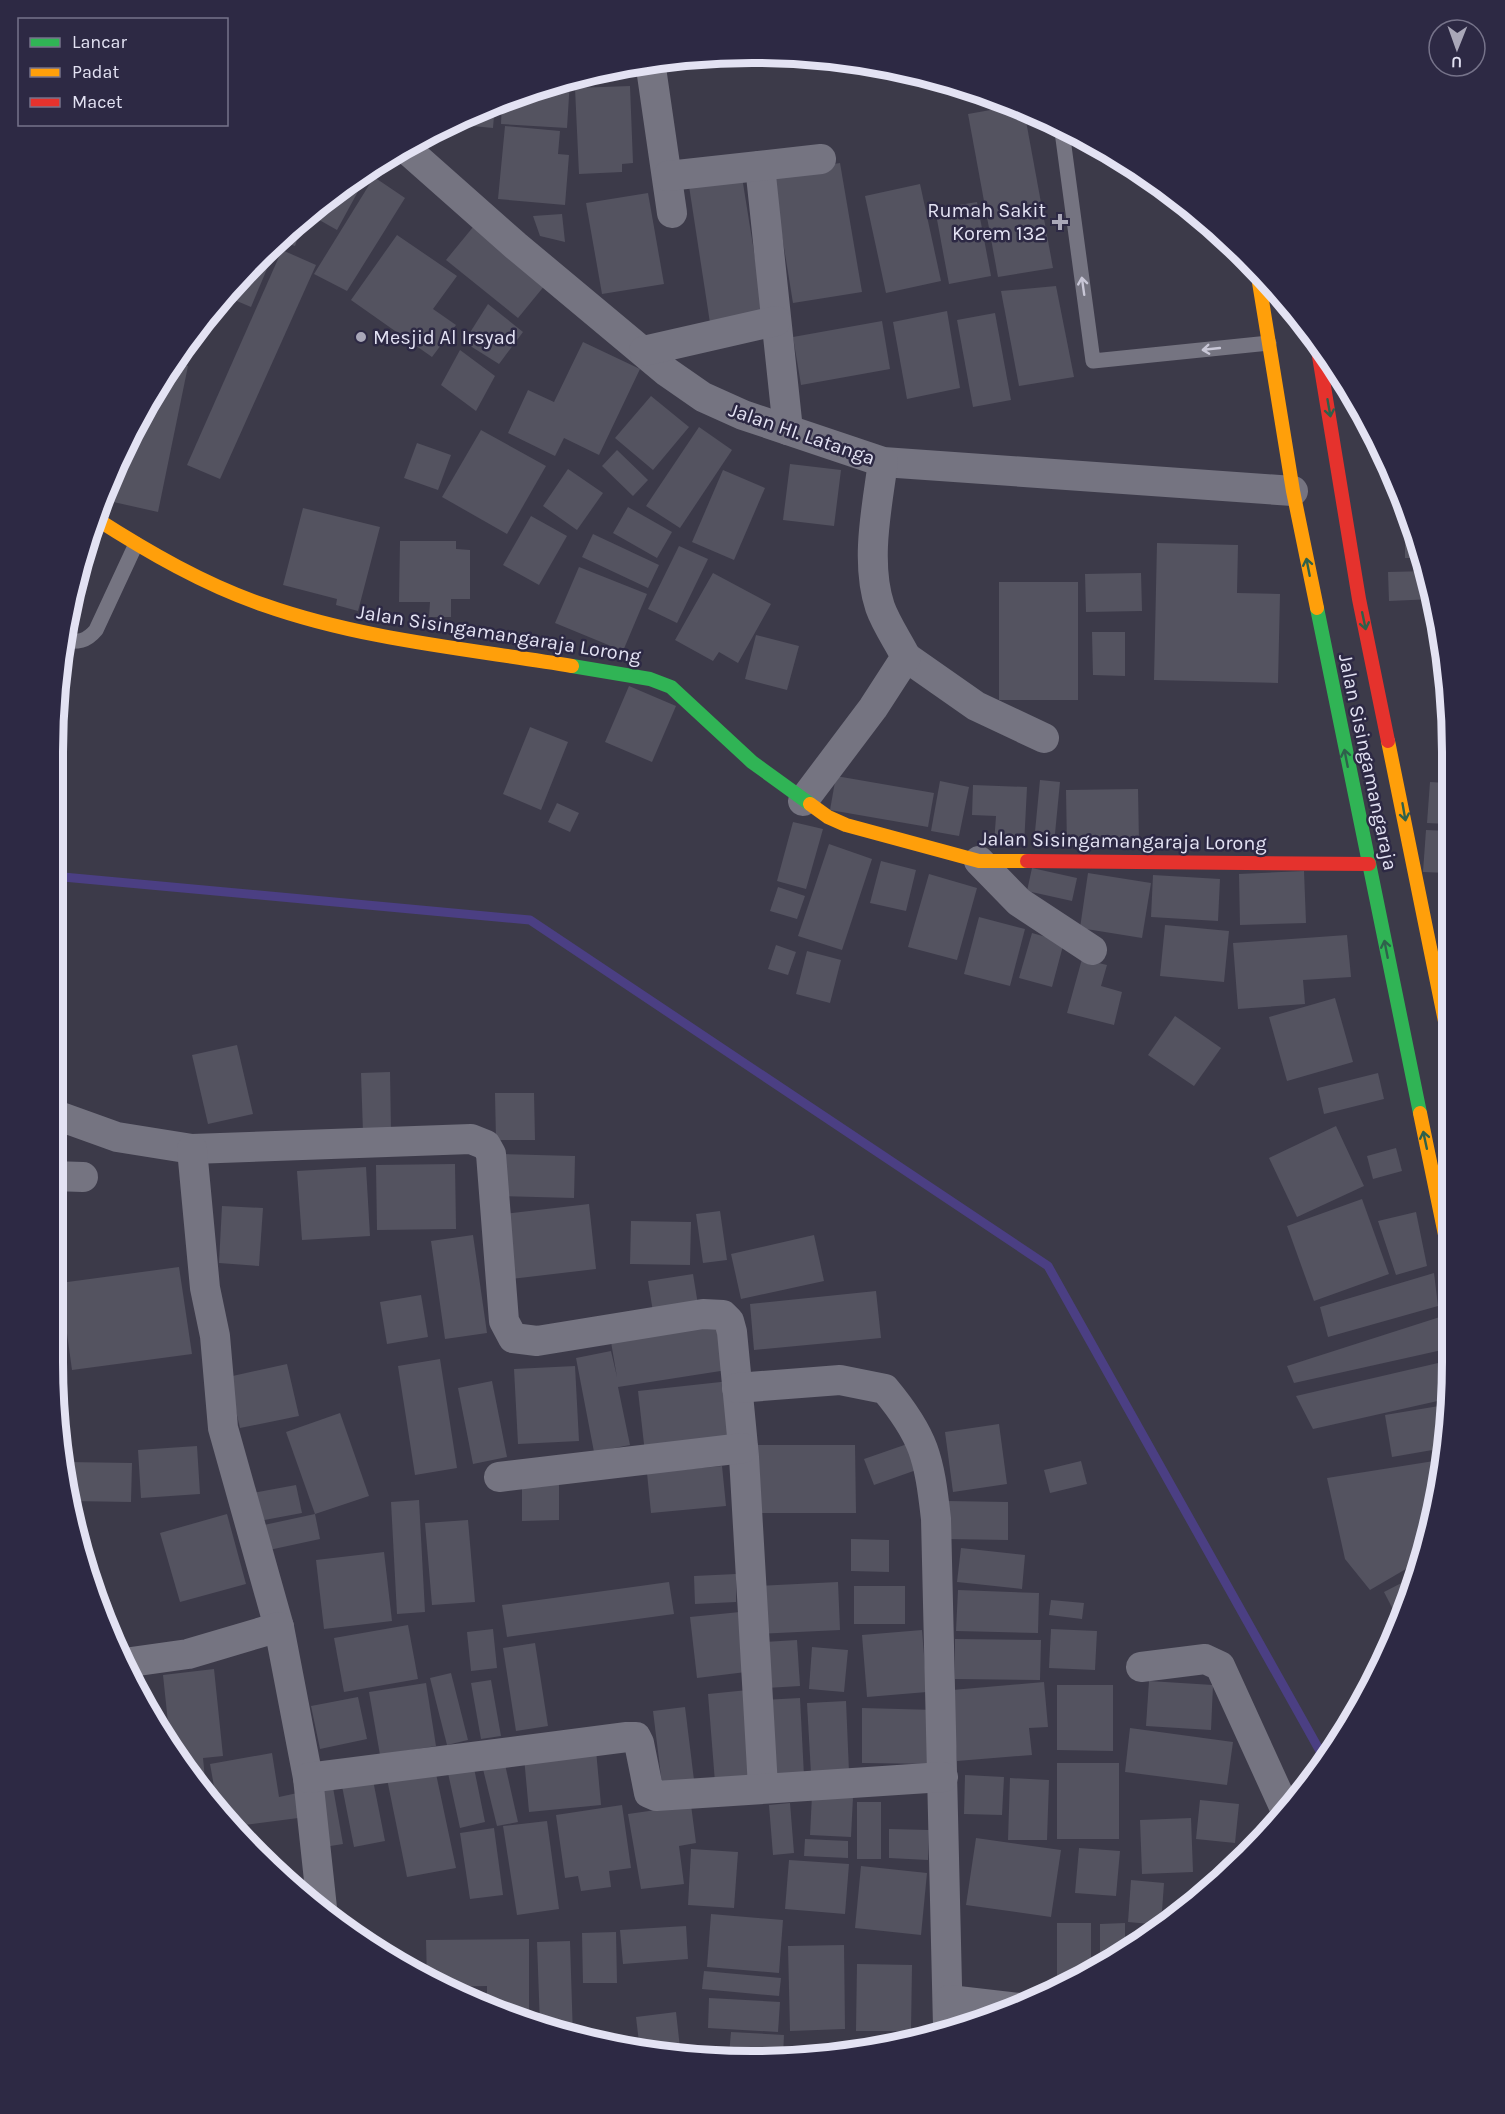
<svg xmlns="http://www.w3.org/2000/svg" width="1505" height="2114" viewBox="0 0 1505 2114" font-family="Karla,sans-serif">
<style>
.lines{fill:none;stroke-linecap:round;stroke-linejoin:round}
.stream{stroke:#4b3f83;stroke-width:9}
.building{fill:#545360}
.lane{stroke:#757481;stroke-width:15}
.street{stroke:#757481;stroke-width:30}
.fast{stroke:#30b455;stroke-width:14}
.slow{stroke:#ff9f0a;stroke-width:14}
.jam{stroke:#e5322d;stroke-width:14}
.oneway{stroke:#c8c6d6}
.oneway2{stroke:#2e614b}
.poi-dot{fill:#a9a7b8;stroke:#2d2944;stroke-width:2}
.labels{text-anchor:middle;dominant-baseline:central;stroke-width:5;stroke-linejoin:round;paint-order:stroke}
.poi-label{font-size:20px;fill:#e3e2f3;stroke:#2d2944;text-anchor:end}
.street-label{font-size:20px;fill:#e3e2f3;stroke:#2d2944}
.rim{fill:none;stroke:#e3e2f3;stroke-width:8}
</style>
<rect width="100%" height="100%" fill="#3c3a49"/>
<g class="lines">
<!-- stream -->
<path class="stream" d="M53,873L63,877L530,920L1048,1266L1325,1760"/>
</g>
<!-- building -->
<g class="building">
<path d="M570,80L567,128L501,124L502,101L528,90Z"/>
<path d="M630,86L633,163L622,164V172L579,174L575,88Z"/>
<path d="M495,104L493,128L452,124L477,113Z"/>
<path d="M1013,106L1024,110L1053,268L998,277L968,114Z"/>
<path d="M505,126L560,131L558,154L569,155L565,205L498,199Z"/>
<path d="M840,163L862,292L793,303L772,174Z"/>
<path d="M374,177L405,198L347,291L314,274Z"/>
<path d="M742,177L764,314L710,323L689,186Z"/>
<path d="M353,182L361,186L337,230L314,217L321,205Z"/>
<path d="M920,184L941,281L886,293L865,196Z"/>
<path d="M648,193L664,284L602,294L586,203Z"/>
<path d="M977,202L991,276L949,284L935,209Z"/>
<path d="M562,214L565,242L540,236L533,216Z"/>
<path d="M305,216L295,246L277,240L291,226Z"/>
<path d="M478,221L550,279L518,318L446,260Z"/>
<path d="M397,235L457,276L433,309L456,325L432,357L351,300Z"/>
<path d="M282,250L316,265L220,479L187,465Z"/>
<path d="M264,254L272,257L251,307L225,296L229,289Z"/>
<path d="M1056,286L1074,377L1019,386L1001,291Z"/>
<path d="M488,304L523,332L499,364L464,342Z"/>
<path d="M947,311L960,388L907,399L893,322Z"/>
<path d="M995,313L1011,400L973,407L957,320Z"/>
<path d="M882,321L890,369L801,385L793,337Z"/>
<path d="M583,342L640,369L599,455L564,438L555,456L508,433L528,390L554,402Z"/>
<path d="M460,350L495,376L476,411L441,385Z"/>
<path d="M175,363L188,366L158,512L109,501L117,462L146,402Z"/>
<path d="M651,396L689,427L653,470L615,438Z"/>
<path d="M699,427L732,450L680,528L646,506Z"/>
<path d="M481,430L546,466L507,534L442,497Z"/>
<path d="M417,443L451,455L438,490L404,478Z"/>
<path d="M617,450L648,480L633,496L602,466Z"/>
<path d="M790,464L841,470L834,526L783,520Z"/>
<path d="M568,469L603,493L577,530L543,506Z"/>
<path d="M723,470L765,488L734,560L692,542Z"/>
<path d="M628,507L672,532L657,558L613,533Z"/>
<path d="M303,508L380,527L358,611L336,605L337,599L283,585Z"/>
<path d="M1405,513H1407L1424,558H1405Z"/>
<path d="M531,516L567,536L539,585L503,565Z"/>
<path d="M593,534L659,565L648,588L582,557Z"/>
<path d="M400,541H456V549L470,550V599H451V617H429L430,602H399Z"/>
<path d="M1157,543L1238,545L1237,593L1280,594L1278,683L1154,680Z"/>
<path d="M679,546L708,559L677,623L648,609Z"/>
<path d="M579,567L647,594L623,651L555,623Z"/>
<path d="M1429,571L1434,599L1389,601L1388,572Z"/>
<path d="M713,573L771,604L738,663L719,652L713,661L675,640Z"/>
<path d="M1141,573L1142,611L1086,612L1085,574Z"/>
<rect x="999" y="582" width="79" height="118"/>
<path d="M1092,632H1125V676L1093,675Z"/>
<path d="M756,635L799,646L787,690L745,679Z"/>
<path d="M629,686L676,706L652,762L605,742Z"/>
<path d="M530,727L568,742L541,810L503,794Z"/>
<path d="M836,776L934,793L928,827L830,810Z"/>
<path d="M1040,780L1060,782L1054,844L1034,842Z"/>
<path d="M940,781L969,787L959,836L931,831Z"/>
<path d="M1430,782L1447,783V824L1427,823Z"/>
<path d="M973,785L1027,787L1024,846L994,844L996,816L972,815Z"/>
<path d="M1138,789L1139,844L1067,846L1066,790Z"/>
<path d="M557,803L579,813L570,832L548,822Z"/>
<path d="M793,822L823,829L806,889L777,881Z"/>
<path d="M1426,830L1448,831V873L1423,872Z"/>
<path d="M829,844L872,859L842,950L798,936Z"/>
<path d="M881,861L916,870L906,911L870,903Z"/>
<path d="M1032,868L1077,878L1072,901L1027,891Z"/>
<path d="M1304,871L1306,923L1240,925L1239,874Z"/>
<path d="M1088,873L1151,883L1142,938L1080,928Z"/>
<path d="M929,874L977,888L957,960L908,947Z"/>
<path d="M1153,875L1220,879L1218,921L1151,917Z"/>
<path d="M778,887L805,896L797,919L770,911Z"/>
<path d="M979,917L1025,929L1010,986L964,974Z"/>
<path d="M1165,925L1229,931L1224,982L1160,976Z"/>
<path d="M1032,933L1064,942L1052,987L1019,978Z"/>
<path d="M1347,935L1351,977L1303,980L1305,1004L1238,1009L1233,943Z"/>
<path d="M776,945L796,952L788,975L768,969Z"/>
<path d="M807,951L841,960L830,1003L796,994Z"/>
<path d="M1082,959L1107,965L1101,986L1122,992L1114,1025L1067,1013Z"/>
<path d="M1335,998L1353,1062L1287,1081L1269,1017Z"/>
<path d="M1175,1016L1221,1048L1194,1086L1148,1055Z"/>
<path d="M237,1045L253,1114L208,1124L192,1055Z"/>
<path d="M390,1072L391,1132L363,1133L361,1073Z"/>
<path d="M1378,1073L1384,1099L1324,1114L1318,1088Z"/>
<path d="M495,1093H534L535,1140H496Z"/>
<path d="M1336,1126L1364,1186L1297,1217L1269,1158Z"/>
<path d="M1396,1148L1402,1171L1373,1179L1367,1156Z"/>
<path d="M503,1154L575,1156L574,1198L502,1196Z"/>
<path d="M455,1164L456,1229L377,1230L376,1165Z"/>
<path d="M366,1167L370,1236L302,1240L297,1171Z"/>
<path d="M1362,1199L1389,1274L1314,1301L1287,1226Z"/>
<path d="M589,1204L596,1269L511,1279L504,1214Z"/>
<path d="M222,1206L263,1208L259,1266L219,1263Z"/>
<path d="M720,1211L727,1260L703,1263L696,1214Z"/>
<path d="M1416,1212L1427,1266L1396,1275L1378,1221Z"/>
<path d="M631,1221L691,1222L690,1265L630,1264Z"/>
<path d="M473,1235L487,1333L445,1339L431,1241Z"/>
<path d="M814,1235L824,1281L741,1299L731,1254Z"/>
<path d="M179,1267L192,1354L72,1370L60,1283Z"/>
<path d="M1434,1273L1438,1306L1328,1337L1320,1307Z"/>
<path d="M693,1274L699,1311L654,1318L648,1281Z"/>
<path d="M876,1291L881,1338L754,1350L750,1304Z"/>
<path d="M421,1295L428,1337L387,1344L380,1302Z"/>
<path d="M1443,1316L1451,1348L1294,1383L1287,1366Z"/>
<path d="M720,1324L727,1370L618,1387L630,1445L594,1452L576,1358L611,1351L617,1377L611,1342Z"/>
<path d="M440,1359L457,1468L415,1475L398,1366Z"/>
<path d="M1451,1360V1398L1313,1429L1296,1396Z"/>
<path d="M287,1364L299,1416L240,1428L228,1377Z"/>
<path d="M575,1366L579,1441L518,1444L514,1369Z"/>
<path d="M492,1381L507,1457L473,1464L458,1388Z"/>
<path d="M730,1381L738,1443L645,1453L638,1391Z"/>
<path d="M1445,1405L1448,1422L1444,1448L1392,1457L1385,1415Z"/>
<path d="M340,1413L369,1496L315,1514L286,1432Z"/>
<path d="M999,1424L1007,1484L953,1492L945,1432Z"/>
<path d="M913,1442L922,1468L874,1485L864,1459Z"/>
<path d="M756,1445H855L856,1513H757Z"/>
<path d="M197,1446L200,1494L141,1498L138,1450Z"/>
<path d="M1081,1461L1087,1484L1050,1493L1044,1470Z"/>
<path d="M1434,1461L1438,1486L1429,1542L1423,1559L1370,1590L1345,1559L1327,1478Z"/>
<path d="M66,1462L132,1463L131,1502L71,1501Z"/>
<path d="M722,1466L726,1506L651,1513L647,1473Z"/>
<path d="M559,1481V1520L522,1521V1482Z"/>
<path d="M296,1485L302,1513L259,1521L253,1493Z"/>
<path d="M419,1500L425,1612L397,1614L391,1502Z"/>
<path d="M947,1501L1008,1502V1540L946,1539Z"/>
<path d="M227,1514L246,1584L180,1602L160,1533Z"/>
<path d="M315,1514L320,1539L269,1550L264,1525Z"/>
<path d="M468,1520L475,1602L432,1605L425,1523Z"/>
<path d="M851,1539L889,1540V1572L851,1571Z"/>
<path d="M961,1548L1025,1555L1022,1589L957,1582Z"/>
<path d="M384,1552L392,1621L324,1629L316,1560Z"/>
<path d="M736,1574V1602L695,1604L694,1576Z"/>
<path d="M1417,1575L1399,1621L1384,1592Z"/>
<path d="M669,1582L674,1614L507,1637L502,1605Z"/>
<path d="M838,1582L840,1630L759,1634L756,1586Z"/>
<rect x="854" y="1586" width="51" height="38"/>
<path d="M958,1590L1039,1593L1038,1633L956,1631Z"/>
<path d="M1051,1600L1084,1603L1082,1619L1049,1615Z"/>
<path d="M740,1612L746,1672L697,1678L690,1617Z"/>
<path d="M408,1625L418,1679L344,1692L334,1638Z"/>
<path d="M493,1629L497,1668L471,1671L467,1632Z"/>
<path d="M1051,1629L1097,1631L1095,1670L1049,1668Z"/>
<path d="M922,1630L927,1692L867,1697L862,1635Z"/>
<path d="M955,1639L1041,1640L1040,1680L955,1679Z"/>
<path d="M797,1640L800,1686L766,1688L764,1642Z"/>
<path d="M535,1643L548,1726L516,1731L503,1648Z"/>
<path d="M812,1647L848,1650L844,1692L809,1689Z"/>
<path d="M214,1669L223,1756L203,1758L206,1789H204L171,1751L163,1675Z"/>
<path d="M451,1673L468,1740L447,1745L430,1678Z"/>
<path d="M491,1680L501,1736L481,1739L471,1683Z"/>
<path d="M1149,1681L1213,1685L1211,1730L1146,1726Z"/>
<path d="M1044,1682L1048,1727L1029,1728L1032,1755L957,1761L952,1690Z"/>
<path d="M426,1683L436,1746L380,1755L369,1692Z"/>
<path d="M1057,1685H1113V1751L1057,1750Z"/>
<path d="M748,1690L755,1779L715,1782L708,1694Z"/>
<path d="M358,1697L367,1739L320,1749L311,1706Z"/>
<path d="M800,1698L804,1776L767,1779L763,1700Z"/>
<path d="M846,1701L849,1772L811,1774L807,1703Z"/>
<path d="M685,1707L694,1780L662,1784L653,1711Z"/>
<path d="M862,1708L936,1710L935,1764L862,1763Z"/>
<path d="M1130,1728L1233,1742L1227,1785L1125,1772Z"/>
<path d="M596,1750L601,1805L529,1812L524,1757Z"/>
<path d="M272,1753L279,1797L302,1792L306,1817L237,1826L217,1803L210,1764Z"/>
<path d="M504,1760L518,1822L497,1826L482,1765Z"/>
<rect x="1057" y="1763" width="62" height="76"/>
<path d="M474,1768L485,1822L460,1828L448,1773Z"/>
<path d="M435,1769L456,1868L407,1877L387,1779Z"/>
<path d="M372,1775L385,1841L354,1847L341,1781Z"/>
<path d="M965,1775L1004,1777L1002,1815L964,1814Z"/>
<path d="M1010,1778L1049,1780L1047,1840H1008Z"/>
<path d="M332,1782L343,1844L324,1847L313,1786Z"/>
<path d="M812,1795L853,1797L851,1837L810,1835Z"/>
<path d="M1200,1800L1239,1804L1235,1843L1196,1839Z"/>
<rect x="857" y="1802" width="24" height="57"/>
<path d="M790,1803L794,1853L773,1855L769,1805Z"/>
<path d="M622,1805L631,1868L609,1871L611,1887L581,1891L578,1876L565,1878L556,1815Z"/>
<path d="M691,1805L696,1843L679,1846L684,1884L641,1889L628,1814Z"/>
<path d="M1191,1818L1193,1872L1142,1874L1140,1820Z"/>
<path d="M547,1821L559,1909L517,1915L503,1826Z"/>
<path d="M494,1828L503,1895L470,1899L460,1833Z"/>
<path d="M889,1829L929,1830L928,1860L889,1858Z"/>
<path d="M976,1838L1061,1850L1051,1917L966,1905Z"/>
<path d="M805,1839L848,1841V1858L804,1856Z"/>
<path d="M1079,1848L1120,1851L1116,1896L1075,1893Z"/>
<path d="M691,1849L738,1852L734,1908L688,1905Z"/>
<path d="M789,1860L849,1864L845,1914L785,1909Z"/>
<path d="M861,1866L927,1873L921,1935L855,1928Z"/>
<path d="M1131,1880L1164,1883L1161,1925L1128,1922Z"/>
<path d="M711,1914L783,1920L779,1973L707,1967Z"/>
<path d="M1057,1923H1091V1971L1057,1988Z"/>
<path d="M1125,1923V1952L1100,1966V1924Z"/>
<path d="M686,1926L688,1959L623,1964L620,1930Z"/>
<path d="M616,1932L617,1983H583L582,1933Z"/>
<path d="M1142,1932H1156L1142,1943Z"/>
<path d="M529,1939V2022L487,2006V1986L439,1987L427,1979L426,1940Z"/>
<path d="M570,1941L573,2038L540,2026L537,1942Z"/>
<path d="M844,1945L845,2029L790,2031L788,1946Z"/>
<path d="M383,1949H395V1957L393,1956Z"/>
<path d="M857,1964L912,1965L911,2031H856Z"/>
<path d="M704,1971L781,1978L779,1996L702,1989Z"/>
<path d="M709,1998L780,2002L778,2032L708,2028Z"/>
<path d="M676,2012L680,2048L640,2051L636,2017Z"/>
<path d="M731,2032L784,2035L783,2056L729,2055Z"/>
</g>
<g class="lines">
<!-- lane -->
<g class="lane">
<path d="M1061,124L1093,361L1269,343"/>
<path d="M64,641C78,642 86,642 96,630L136,544"/>
</g>
<!-- street -->
<g class="street">
<path d="M650,61L672,213"/>
<path d="M403,146L516,246L667,372L703,397L743,415L883,462L1293,491"/>
<path d="M760,166L788,430"/>
<path d="M668,176L821,159"/>
<path d="M644,351L776,321"/>
<path d="M906,657L976,706L1044,738"/>
<path d="M803,801L873,708L906,657C898,641 886,624 880,607C865,562 877,507 883,462"/>
<path d="M979,861L1019,902L1092,950"/>
<path d="M53,1114L117,1137L192,1149L471,1139L486,1145L491,1154L504,1321L513,1338L537,1341L703,1314L723,1315L729,1321L732,1332L744,1457L763,1787"/>
<path d="M192,1149L205,1288L215,1336L223,1428L279,1627"/>
<path d="M53,1176L83,1177"/>
<path d="M737,1388L840,1380L885,1389C925,1437 929,1458 936,1519L948,2027"/>
<path d="M499,1477L743,1448"/>
<path d="M124,1663L188,1654L279,1627L308,1778L322,1908"/>
<path d="M1141,1667L1205,1659L1220,1666L1286,1811"/>
<path d="M308,1778L627,1737H636L639,1743L649,1793L656,1796L943,1777"/>
<path d="M949,2000L1020,2008"/>
</g>
<!-- fast -->
<g class="fast">
<path d="M1317,608L1420,1113"/>
<path d="M572,666L650,679L671,687L752,762L810,804"/>
</g>
<!-- slow -->
<g class="slow">
<path d="M1257,270L1293,491L1317,608"/>
<path d="M95,518C148,552 205,585 264,605C363,640 470,649 572,666"/>
<path d="M1388,741L1449,1041"/>
<path d="M810,804L828,817L846,825L979,861H1027"/>
<path d="M1420,1113L1450,1259"/>
</g>
<!-- jam -->
<g class="jam">
<path d="M1318,350L1359,599L1388,741"/>
<path d="M1027,861L1369,864"/>
</g>
</g>
<!-- one-way arrows -->
<defs><path id="oneway-shaft" d="M-6 0H5M1.5-3L5.5 0L1.5 3" fill="none" stroke-width="1.6" stroke-linecap="round" stroke-linejoin="round" transform="scale(1.5)"/></defs>
<g class="oneway">
<use href="#oneway-shaft" transform="translate(1083 286) rotate(-98)"/>
<use href="#oneway-shaft" transform="translate(1211 349) rotate(174)"/>
</g>
<g class="oneway2">
<use href="#oneway-shaft" transform="translate(1329 408) rotate(80)"/>
<use href="#oneway-shaft" transform="translate(1308 567) rotate(-101)"/>
<use href="#oneway-shaft" transform="translate(1364 621) rotate(78)"/>
<use href="#oneway-shaft" transform="translate(1346 758) rotate(-101)"/>
<use href="#oneway-shaft" transform="translate(1404 812) rotate(80)"/>
<use href="#oneway-shaft" transform="translate(1386 949) rotate(-101)"/>
<use href="#oneway-shaft" transform="translate(1425 1140) rotate(-102)"/>
</g>
<!-- markers -->
<g class="poi-dot">
<path d="M1057 213h6v6h6v6h-6v6h-6v-6h-6v-6h6z"/>
<circle cx="361" cy="337" r="6"/>
</g>
<g class="labels">
<!-- poi labels -->
<g class="poi-label">
<text x="1046" y="210">Rumah Sakit<tspan x="1046" dy="23">Korem 132</tspan></text>
<text x="373" y="337" text-anchor="start">Mesjid Al Irsyad</text>
</g>
<!-- street labels -->
<g class="street-label">
<text transform="translate(802 434) rotate(19)">Jalan HI. Latanga</text>
<text transform="translate(499 634) rotate(9)">Jalan Sisingamangaraja Lorong</text>
<text transform="translate(1368 762) rotate(78)">Jalan Sisingamangaraja</text>
<text transform="translate(1123 841) rotate(1)">Jalan Sisingamangaraja Lorong</text>
</g>
</g>
<!-- crop -->
<path d="M0 0H1505V2114H0ZM752 63H753A689 689 0 0 1 1442 752V1362A689 689 0 0 1 753 2051H752A689 689 0 0 1 63 1362V752A689 689 0 0 1 752 63Z" fill="#2d2944" fill-rule="evenodd"/>
<path class="rim" d="M752 63H753A689 689 0 0 1 1442 752V1362A689 689 0 0 1 753 2051H752A689 689 0 0 1 63 1362V752A689 689 0 0 1 752 63Z"/>
<!-- legend -->
<rect x="18" y="18" width="210" height="108" fill="#2d2944" stroke="#76738a" stroke-width="1.5"/>
<rect x="30" y="38" width="30" height="9" fill="#30b455" stroke="#76738a" stroke-width="1.5"/>
<text x="72" y="48" font-size="18" fill="#e3e2f3">Lancar</text>
<rect x="30" y="68" width="30" height="9" fill="#ff9f0a" stroke="#76738a" stroke-width="1.5"/>
<text x="72" y="78" font-size="18" fill="#e3e2f3">Padat</text>
<rect x="30" y="98" width="30" height="9" fill="#e5322d" stroke="#76738a" stroke-width="1.5"/>
<text x="72" y="108" font-size="18" fill="#e3e2f3">Macet</text>
<!-- north arrow -->
<g transform="translate(1457 48) rotate(181)"><circle r="28" fill="#2d2944" stroke="#76738a" stroke-width="1.5"/>
<path d="M0-4.5L10 22L0 15L-10 22Z" fill="#a9a7b8"/>
<text y="-9" font-size="16" font-weight="bold" text-anchor="middle" fill="#e3e2f3">U</text>
</g>
</svg>
